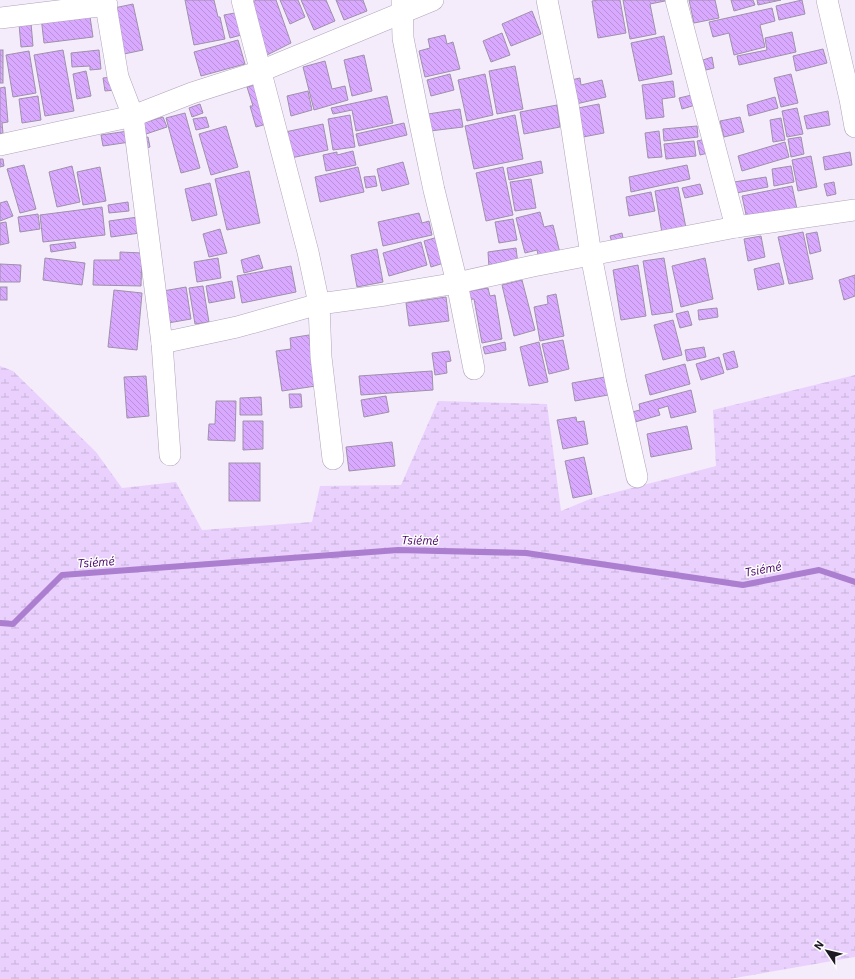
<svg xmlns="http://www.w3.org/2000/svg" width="855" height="979" viewBox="0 0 855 979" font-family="'IBM Plex Sans',sans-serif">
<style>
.wetland{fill:url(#wetland-marsh)}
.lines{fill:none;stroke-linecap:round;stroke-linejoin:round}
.stream{stroke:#ac7ecf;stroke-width:6}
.building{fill:url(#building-back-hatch);stroke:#9e91a9}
.street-casing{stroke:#b0a3bb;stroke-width:22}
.street{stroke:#fff;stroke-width:21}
.labels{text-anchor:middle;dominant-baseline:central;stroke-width:3;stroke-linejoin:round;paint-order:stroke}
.water-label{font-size:12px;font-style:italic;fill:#48026a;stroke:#fdfdfd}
</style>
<defs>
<pattern id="wetland-marsh" width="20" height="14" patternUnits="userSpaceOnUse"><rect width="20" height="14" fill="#e9d0fd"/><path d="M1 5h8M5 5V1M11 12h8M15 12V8" fill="none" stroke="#c7b2d9"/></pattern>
<pattern id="building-back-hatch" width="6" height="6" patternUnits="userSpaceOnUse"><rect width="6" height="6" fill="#d8a9fe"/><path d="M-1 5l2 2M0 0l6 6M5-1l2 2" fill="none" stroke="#b991d9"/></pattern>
</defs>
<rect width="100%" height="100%" fill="#f4ecfb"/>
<!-- wetland -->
<path class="wetland" d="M0,366L13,371L96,452L122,488L176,482L202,530L312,522L320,486L401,485L438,401L547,404L561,511L590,499L716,466L713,410L855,375V957L729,979H0Z"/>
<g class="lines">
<!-- stream -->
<path class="stream" d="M0,623L13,624L62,575L398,550L526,553L743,585L819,570L855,582"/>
</g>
<!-- building -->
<g class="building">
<path d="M185,0H214L218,17H220L225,39L194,45Z"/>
<path d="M257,0H276L291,43L263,57L246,4Z"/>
<path d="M280,0H298L305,17L290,24Z"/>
<path d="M301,0H326L335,21L314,30Z"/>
<path d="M336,0H363L367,11L344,20Z"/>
<path d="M598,0H620L626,33L598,38L592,1Z"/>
<path d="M623,0H670L650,4L656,34L630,39Z"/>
<path d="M689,0H715L719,18L694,23Z"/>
<path d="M731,0H753L755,5L734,11Z"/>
<path d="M757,0H781L758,5Z"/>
<path d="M802,0L805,14L779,20L776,6Z"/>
<path d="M133,4L143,50L124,54L114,8Z"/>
<path d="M772,8L775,21L760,25L765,47L734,55L729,33L713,37L709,22Z"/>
<path d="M89,10L93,37L44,43L41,17Z"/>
<path d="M532,11L541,34L511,46L502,24Z"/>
<path d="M240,12L245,34L230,38L224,15Z"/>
<path d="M31,23L33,46L21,47L19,24Z"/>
<path d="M792,32L796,52L739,65L737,56L767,50L765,38Z"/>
<path d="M502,33L510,55L491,62L483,41Z"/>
<path d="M445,35L447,44L453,42L460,69L425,77L419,51L430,48L428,39Z"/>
<path d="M664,36L672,74L639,81L631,43Z"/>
<path d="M238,40L245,64L201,76L194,52Z"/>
<path d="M823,49L827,63L796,71L793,56Z"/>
<rect x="0" y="50" width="3" height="33"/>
<path d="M63,50L74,111L45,116L34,55Z"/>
<path d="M99,50L101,69L90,70V66L72,67L71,53Z"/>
<path d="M29,51L36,93L13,97L6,55Z"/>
<path d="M364,55L372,91L352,96L344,60Z"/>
<path d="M712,57L714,68L706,70L703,60Z"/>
<path d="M325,61L332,89L345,86L348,100L314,110L303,67Z"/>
<path d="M515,66L523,109L497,114L489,71Z"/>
<path d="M86,71L91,96L77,99L73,74Z"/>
<path d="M450,74L454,90L431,96L427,80Z"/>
<path d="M485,74L493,115L467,121L458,80Z"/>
<path d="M791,74L798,103L781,107L774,78Z"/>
<path d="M113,77L115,90L105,91L103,78Z"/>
<path d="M580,78L581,85L602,80L606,97L576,104L571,80Z"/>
<path d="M673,81L675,97L662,99L664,117L646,119L642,85Z"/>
<path d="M259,84L270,123L256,127L250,106H253L247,87Z"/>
<path d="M5,87L8,122L2,123L3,133L0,134V88Z"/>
<path d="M308,91L312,110L291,116L287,96Z"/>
<path d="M696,94L699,104L682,109L679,98Z"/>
<path d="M38,96L41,120L22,123L19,99Z"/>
<path d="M387,96L393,123L356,131L352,110L333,114L331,108Z"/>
<path d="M775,97L778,108L749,116L747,105Z"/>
<path d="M200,104L203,113L192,117L189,108Z"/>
<path d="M599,104L604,133L583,137L578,108Z"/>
<path d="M557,105L560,127L524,134L520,112Z"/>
<path d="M797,108L803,134L787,137L782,111Z"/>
<path d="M460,109L463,127L430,131L428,114Z"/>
<path d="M828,111L830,125L807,129L804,116Z"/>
<path d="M185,113L200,168L181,173L166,118Z"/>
<path d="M350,115L355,147L333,150L328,119Z"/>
<path d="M515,115L523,159L474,169L465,126Z"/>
<path d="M163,117L167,127L140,136L136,125Z"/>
<path d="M206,117L209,127L196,130L193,119Z"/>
<path d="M740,117L744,132L724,137L720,121Z"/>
<path d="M781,118L785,140L773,142L770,120Z"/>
<path d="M404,123L407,135L359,146L356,134Z"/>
<path d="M323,124L328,150L291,158L285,132Z"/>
<path d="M226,126L238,167L211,175L199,134Z"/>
<path d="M697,126L698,137L664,141L663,129Z"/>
<path d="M128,131L130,142L103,146L101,135Z"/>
<path d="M659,131L662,157L648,158L645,133Z"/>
<path d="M148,137L150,147L141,149L139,139Z"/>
<path d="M801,137L804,154L791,157L788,139Z"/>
<path d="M706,139L708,153L700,155L697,141Z"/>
<path d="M694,141L696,156L666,159L664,144Z"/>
<path d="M785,142L789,157L742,171L738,156Z"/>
<path d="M353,151L356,165L326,171L323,155L337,152V155Z"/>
<path d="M850,152L852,165L825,170L823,157Z"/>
<path d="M811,156L817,187L798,191L792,160Z"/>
<path d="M0,159H3L4,166L0,167Z"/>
<path d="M541,161L543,173L509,180L507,168Z"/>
<path d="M403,162L409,184L382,191L377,169Z"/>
<path d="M24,165L36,209L20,213L7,169Z"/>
<path d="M687,165L690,179L631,192L629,177Z"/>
<path d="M72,166L80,202L57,207L49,172Z"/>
<path d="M791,166L794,182L774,186L772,169Z"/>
<path d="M100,167L106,201L83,205L77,172Z"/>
<path d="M358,167L364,192L320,202L315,177Z"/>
<path d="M503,167L513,215L486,221L476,173Z"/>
<path d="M249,171L260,223L227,230L215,179Z"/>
<path d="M375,176L377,186L366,188L364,177Z"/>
<path d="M766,177L768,187L736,193L734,182Z"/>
<path d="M531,179L536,208L515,211L510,182Z"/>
<path d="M834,182L836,194L827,196L824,184Z"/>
<path d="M210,183L217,215L192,221L185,189Z"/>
<path d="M700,184L703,194L685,198L682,188Z"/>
<path d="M792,186L797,209L747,219L742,196Z"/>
<path d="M678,187L686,228L662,233L655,191Z"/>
<path d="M651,192L655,211L629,216L626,197Z"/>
<path d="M7,201L13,216L0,221V203Z"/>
<path d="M128,202L129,211L109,213L108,205Z"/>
<path d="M102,207L105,235L43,242L40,215Z"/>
<path d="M540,212L544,227L553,225L560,253L539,259L537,250L525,253L516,218Z"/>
<path d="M419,213L422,223L429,221L432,235L383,246L378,222Z"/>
<path d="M38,214L40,229L20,232L18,217Z"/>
<path d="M138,217L140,233L111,237L109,221Z"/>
<path d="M513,219L517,240L499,243L495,222Z"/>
<path d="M6,222L9,243L0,245V223Z"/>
<path d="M220,229L227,253L209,257L203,234Z"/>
<path d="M803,232L813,279L789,284L778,237Z"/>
<path d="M817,232L821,251L810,254L806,234Z"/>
<path d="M622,233L624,243L613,246L610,236Z"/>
<path d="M761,236L765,257L748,261L744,239Z"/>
<path d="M438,237L444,263L431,267L424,241Z"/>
<path d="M75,242L76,248L51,252L50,245Z"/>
<path d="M421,242L427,265L389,276L383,253Z"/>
<path d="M516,248L518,264L489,268L488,252Z"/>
<path d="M377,249L383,282L357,287L351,255Z"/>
<path d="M120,252L142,253L141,286L93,285L94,260H120Z"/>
<path d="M259,255L263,268L244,273L241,260Z"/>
<path d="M45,258L85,263L82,285L43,280Z"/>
<path d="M218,258L221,278L197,282L194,262Z"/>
<path d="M664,258L673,312L652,315L643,261Z"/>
<path d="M705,258L713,299L681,307L672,266Z"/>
<path d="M779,263L784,284L758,290L754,269Z"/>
<path d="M0,264L21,265L20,282H0Z"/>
<path d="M638,265L646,316L621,320L613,270Z"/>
<path d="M291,266L296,292L242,303L237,276Z"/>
<path d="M855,275V296L844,300L839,280Z"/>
<path d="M522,280L535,330L514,336L502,285Z"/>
<path d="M232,281L235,298L209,303L206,286Z"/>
<path d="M203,286L209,322L195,324L189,288Z"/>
<rect x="0" y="287" width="7" height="13"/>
<path d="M186,287L191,319L168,323L163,291Z"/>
<path d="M488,288L490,296L495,295L502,339L482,343L474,299L465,300L464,292Z"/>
<path d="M114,290L142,293L137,350L108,347Z"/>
<path d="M556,294L564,336L540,341L534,307L548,304L547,296Z"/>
<path d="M446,297L449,321L409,326L406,303Z"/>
<path d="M717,308L718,317L699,320L698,310Z"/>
<path d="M688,311L692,325L680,328L676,314Z"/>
<path d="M673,320L682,355L663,360L654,325Z"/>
<path d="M309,335L316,386L282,391L276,351L291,349L290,338Z"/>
<path d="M563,340L569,369L549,374L542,344Z"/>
<path d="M505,342L506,350L485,354L483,347Z"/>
<path d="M539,342L548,382L529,386L520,347Z"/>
<path d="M704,347L706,357L687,361L685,350Z"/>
<path d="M449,351L451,361L446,362L447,373L435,375L432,353Z"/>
<path d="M734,351L738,367L727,370L723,354Z"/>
<path d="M719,357L724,373L701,380L696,364Z"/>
<path d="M685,364L690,384L650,395L645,375Z"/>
<path d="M432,371L433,390L361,395L359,376Z"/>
<path d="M146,376L149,416L127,418L124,377Z"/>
<path d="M605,377L608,395L575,401L572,383Z"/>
<path d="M691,390L696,412L671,418L668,406L658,409L660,415L635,422L632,412L640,410L639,404Z"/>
<path d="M289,394H301L302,407L290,408Z"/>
<path d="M386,396L389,412L364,417L361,400Z"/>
<path d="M261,397L262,415H240V398Z"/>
<path d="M216,401H236L235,441L208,440L209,424H215Z"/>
<path d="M576,417L577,422L584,421L588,444L563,449L557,420Z"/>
<path d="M243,421H263V449L243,450Z"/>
<path d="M687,426L692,449L651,457L647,434Z"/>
<path d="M392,442L395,466L349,471L346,447Z"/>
<path d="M584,457L592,494L573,498L565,461Z"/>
<rect x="229" y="463" width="31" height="38"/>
</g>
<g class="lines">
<!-- street casing -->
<g class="street-casing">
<g id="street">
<path d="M105,0L118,77L133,116L162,343L170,455"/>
<path d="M242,0L308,252L319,304L321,357L333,459"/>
<path d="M547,0L568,104L591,255L616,383L637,477"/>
<path d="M676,0L736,227"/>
<path d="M827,0L850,99L855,127"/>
<path d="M402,1L403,38L417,109L434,190L457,283L474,369"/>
<path d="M0,18L107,5"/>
<path d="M0,145L133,116L192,93L261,71L433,0"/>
<path d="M162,343L237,327L319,304L385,295L457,283L533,266L736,227L855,210"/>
</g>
</g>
<!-- street -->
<use href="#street" class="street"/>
</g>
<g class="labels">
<!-- water labels -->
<g class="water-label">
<text transform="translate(420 540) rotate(1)">Tsiémé</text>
<text transform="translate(96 562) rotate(-4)">Tsiémé</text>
<text transform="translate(763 569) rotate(-10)">Tsiémé</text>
</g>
</g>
<!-- north arrow -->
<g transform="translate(827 951) rotate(305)" stroke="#fdfdfd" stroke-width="3" paint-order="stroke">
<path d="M0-3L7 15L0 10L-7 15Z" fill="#1e1922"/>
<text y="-6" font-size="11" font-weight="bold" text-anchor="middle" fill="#1e1922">N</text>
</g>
</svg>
